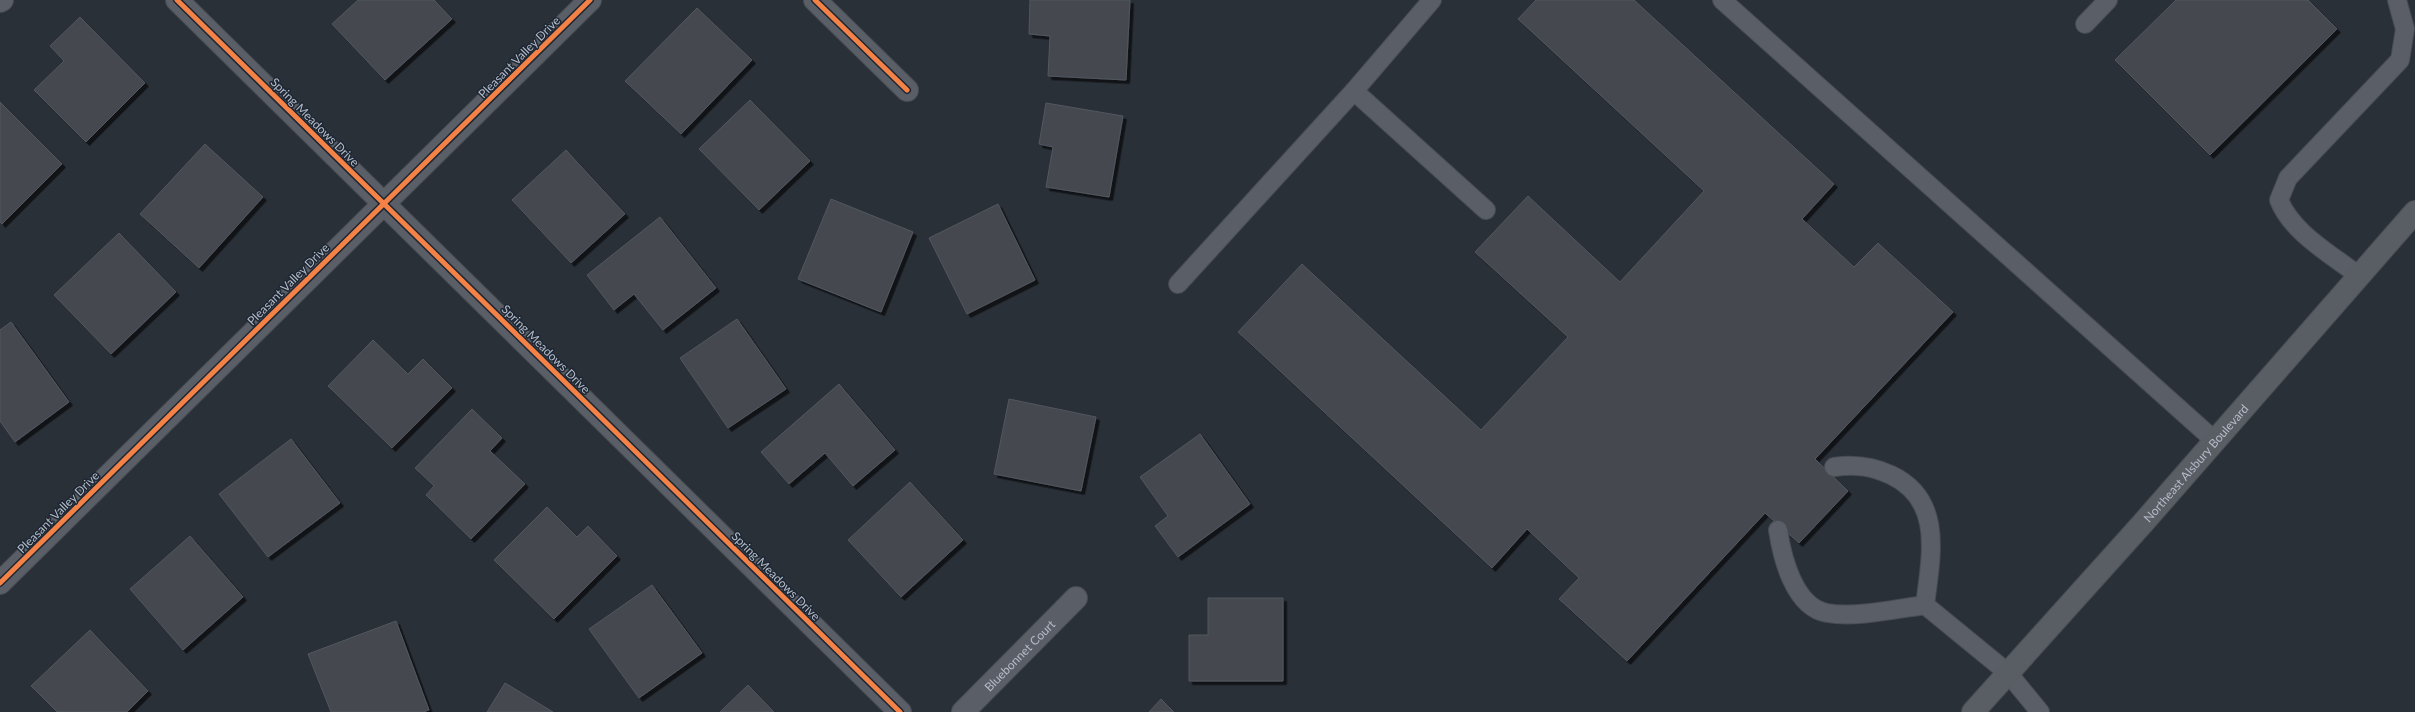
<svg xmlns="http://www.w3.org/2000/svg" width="2415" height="712" viewBox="0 0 2415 712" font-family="Lato,sans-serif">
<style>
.building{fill:#444950;stroke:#52575f;filter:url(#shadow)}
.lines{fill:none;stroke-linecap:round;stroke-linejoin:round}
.service-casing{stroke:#484c53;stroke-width:20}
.minor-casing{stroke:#484c53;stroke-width:24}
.secondary-casing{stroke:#484c53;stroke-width:24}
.service{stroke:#5a5e66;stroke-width:18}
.minor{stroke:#5a5e66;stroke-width:22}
.secondary{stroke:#595d64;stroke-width:22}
.cycleway-casing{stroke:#1d2633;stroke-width:8}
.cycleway{stroke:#f48246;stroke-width:5}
.labels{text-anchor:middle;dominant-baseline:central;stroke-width:3;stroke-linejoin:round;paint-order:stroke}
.street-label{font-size:12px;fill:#b4bcc9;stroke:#1d2633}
</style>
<defs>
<filter id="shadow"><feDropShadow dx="3.5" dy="3.5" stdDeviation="0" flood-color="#0009"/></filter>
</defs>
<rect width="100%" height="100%" fill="#2a3038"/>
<!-- building -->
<g class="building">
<path d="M358,0H434L452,19L385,80L332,24Z"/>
<path d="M1030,0H1130L1126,80L1048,76L1050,36L1029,34Z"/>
<path d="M1536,0H1634L1834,184L1802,219L1854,267L1878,243L1953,312L1815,459L1848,491L1799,543L1765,513L1627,661L1559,599L1579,578L1527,529L1492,568L1238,332L1302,264L1481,430L1568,337L1475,252L1528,196L1620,282L1704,191L1518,19Z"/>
<path d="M2176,0H2308L2337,29L2210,155L2115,60Z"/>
<path d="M697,8L752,60L681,134L625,81Z"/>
<path d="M80,17L145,83L86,142L34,90L64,61L50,46Z"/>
<path d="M750,100L810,161L759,210L699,149Z"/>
<path d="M0,102L62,164L2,224L0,222Z"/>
<path d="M1046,103L1123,116L1109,197L1046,187L1053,147L1039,144Z"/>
<path d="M205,144L263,197L199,268L140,214Z"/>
<path d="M566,150L625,214L571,263L512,200Z"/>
<path d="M831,199L913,232L881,312L798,279Z"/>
<path d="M998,204L1035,280L967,314L929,238Z"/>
<path d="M660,217L716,288L663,330L634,294L614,310L587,275Z"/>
<path d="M119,233L176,292L111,354L54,295Z"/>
<path d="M737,319L786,389L728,428L680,358Z"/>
<path d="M11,322L69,402L15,442L0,421V330Z"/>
<path d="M373,340L408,374L423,359L452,388L392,448L328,386Z"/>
<path d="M839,384L895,450L853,486L825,453L789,484L761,452Z"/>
<path d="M1009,399L1096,417L1081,491L994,474Z"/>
<path d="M472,409L502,438L490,451L525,484L471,539L426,495L434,486L415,468Z"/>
<path d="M1200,434L1250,504L1178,557L1155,526L1168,516L1140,477Z"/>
<path d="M291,439L340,503L268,557L219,494Z"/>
<path d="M910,482L963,540L901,597L848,540Z"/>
<path d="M547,507L577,537L588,526L617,556L554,619L494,560Z"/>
<path d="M190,536L243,597L183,650L130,589Z"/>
<path d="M652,585L702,653L639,698L589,629Z"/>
<path d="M1208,598H1283V681H1189V635H1208Z"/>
<path d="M396,621L429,710L423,712H331L308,654Z"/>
<path d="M90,630L148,691L127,712H57L31,686Z"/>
<path d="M505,683L553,712H487Z"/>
<path d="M748,685L774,712H720Z"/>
<path d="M1161,699L1174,712H1149Z"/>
</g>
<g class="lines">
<!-- service casing -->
<g class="service-casing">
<g id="service">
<path d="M1722,0L2214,440"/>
<path d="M2085,24L2108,0"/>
<path d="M1354,91L1486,210"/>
<path d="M2359,276C2331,254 2292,233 2279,200L2288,178L2400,60L2405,29L2397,0"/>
<path d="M1178,284L1354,91L1432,0"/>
<path d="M1834,467C1855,464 1872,466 1891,475C1944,500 1931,556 1925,605L2008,673L2040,712"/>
<path d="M1778,530C1782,557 1794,607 1827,613C1856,618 1896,609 1925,605"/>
</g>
</g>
<!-- minor casing -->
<g class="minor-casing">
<g id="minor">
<path d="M177,0L900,712"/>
<path d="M815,0L907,90"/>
<path d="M0,1L2,0"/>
<path d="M0,583L590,0"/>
<path id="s1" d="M963,712L1076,598"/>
</g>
</g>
<!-- secondary casing -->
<g class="secondary-casing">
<g id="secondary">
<path id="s2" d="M1973,712L2143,523L2415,212"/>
</g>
</g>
<!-- service -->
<use href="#service" class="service"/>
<!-- minor -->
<use href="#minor" class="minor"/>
<!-- secondary -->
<use href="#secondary" class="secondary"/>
<!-- cycleway casing -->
<g class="cycleway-casing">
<g id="cycleway">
<path d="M177,0L900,712"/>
<path d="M815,0L907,90"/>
<path d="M0,583L590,0"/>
</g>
</g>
<!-- cycleway -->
<use href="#cycleway" class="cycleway"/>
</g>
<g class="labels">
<!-- street labels -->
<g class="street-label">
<text transform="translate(519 57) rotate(-45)">Pleasant Valley Drive</text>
<text transform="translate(315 122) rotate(45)">Spring Meadows Drive</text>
<text transform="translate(288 284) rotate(-45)">Pleasant Valley Drive</text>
<text transform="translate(546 349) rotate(45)">Spring Meadows Drive</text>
<text stroke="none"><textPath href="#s2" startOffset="334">Northeast Alsbury Boulevard</textPath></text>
<text transform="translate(58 512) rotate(-45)">Pleasant Valley Drive</text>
<text transform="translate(776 576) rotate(45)">Spring Meadows Drive</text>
<text stroke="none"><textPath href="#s1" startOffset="80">Bluebonnet Court</textPath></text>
</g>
</g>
</svg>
